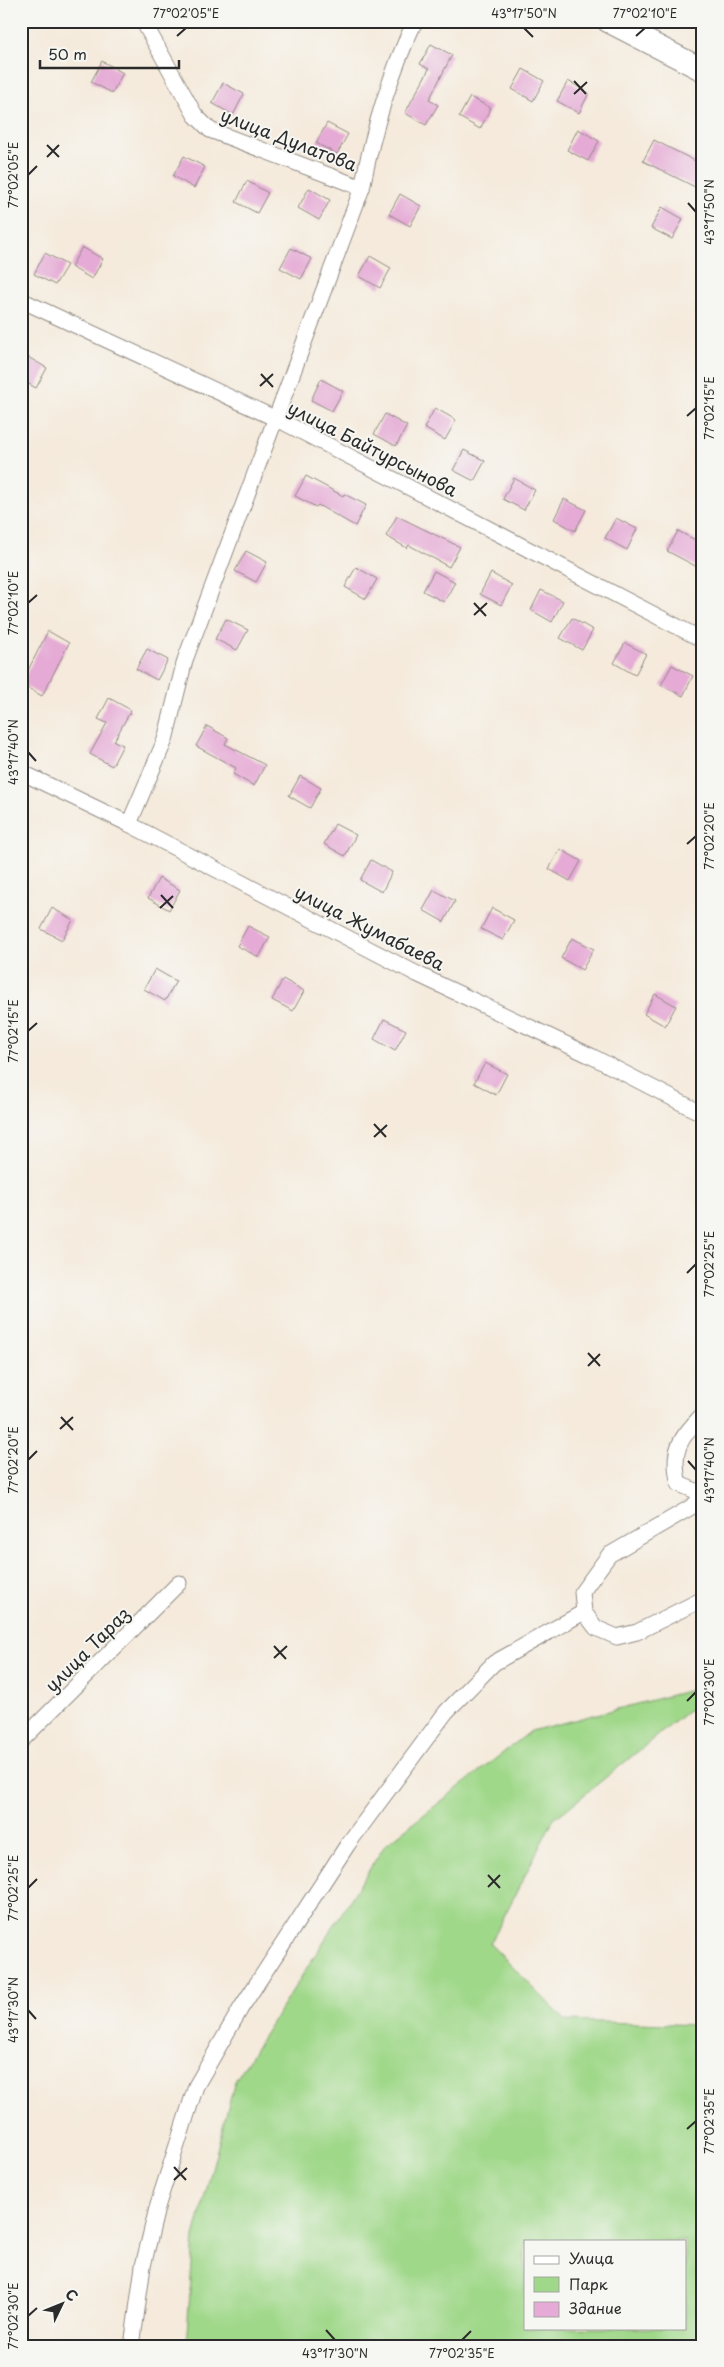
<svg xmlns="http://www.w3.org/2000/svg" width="724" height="2367" viewBox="0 0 724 2367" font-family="'Playpen Sans',sans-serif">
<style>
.green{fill:#a0d88a;stroke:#66825a;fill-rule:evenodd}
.building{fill:#e5aad5}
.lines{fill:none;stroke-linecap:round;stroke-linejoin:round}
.minor-casing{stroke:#908a83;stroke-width:17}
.primary-casing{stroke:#908a83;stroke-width:24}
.path{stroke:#908a83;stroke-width:3;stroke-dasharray:4 4;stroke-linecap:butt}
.minor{stroke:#fff;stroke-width:15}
.primary{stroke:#fff;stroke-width:22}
.ticks{fill:none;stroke:#2b2b2b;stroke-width:2}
.labels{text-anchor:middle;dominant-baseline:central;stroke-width:4;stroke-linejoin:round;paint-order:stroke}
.street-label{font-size:18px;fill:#2b2b2b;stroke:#f6f6f2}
.neatline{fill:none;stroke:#2b2b2b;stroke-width:2}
.ticks-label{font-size:12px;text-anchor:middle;fill:#2b2b2b}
</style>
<rect width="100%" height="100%" fill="#f6f6f2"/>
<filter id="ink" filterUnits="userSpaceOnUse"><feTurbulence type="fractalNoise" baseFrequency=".02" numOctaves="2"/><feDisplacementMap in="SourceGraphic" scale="10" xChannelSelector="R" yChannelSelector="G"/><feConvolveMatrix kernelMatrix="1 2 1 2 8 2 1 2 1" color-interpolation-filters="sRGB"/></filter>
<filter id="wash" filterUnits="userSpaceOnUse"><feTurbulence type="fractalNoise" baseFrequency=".0096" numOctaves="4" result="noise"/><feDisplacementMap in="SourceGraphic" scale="20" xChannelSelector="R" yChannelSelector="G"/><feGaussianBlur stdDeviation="1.12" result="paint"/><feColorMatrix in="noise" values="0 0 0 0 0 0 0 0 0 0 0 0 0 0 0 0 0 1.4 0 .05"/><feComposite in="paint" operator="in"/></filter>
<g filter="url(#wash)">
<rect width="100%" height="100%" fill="#f5eadb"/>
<!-- green -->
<path class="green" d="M703,1687V1699L553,1820L490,1944L566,2021L703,2025V2346H186L194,2237L235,2081L385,1845L531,1731ZM525,2241H685V2328H525Z"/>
<g id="blocks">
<!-- building -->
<g class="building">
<path d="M431,44L452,55L429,100L438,105L426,125L405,113L429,69L420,64Z"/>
<path d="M102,61L123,73L112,93L91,82Z"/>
<path d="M523,69L544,81L533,101L512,89Z"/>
<path d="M568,81L589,93L579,113L557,101Z"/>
<path d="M223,83L244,94L233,115L212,103Z"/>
<path d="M470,97L491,108L480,129L459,117Z"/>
<path d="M327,123L348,134L337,154L316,143Z"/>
<path d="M578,129L599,141L588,161L567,150Z"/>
<path d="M654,140L703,165V191L643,161Z"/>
<path d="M184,156L205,167L194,188L173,176Z"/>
<path d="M247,181L268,193L257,213L236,202Z"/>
<path d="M309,188L330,200L319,220L298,208Z"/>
<path d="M400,194L421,206L410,226L389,214Z"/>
<path d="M662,207L683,219L672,239L651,228Z"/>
<path d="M82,247L103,259L92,279L71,267Z"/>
<path d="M291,248L312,259L301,279L280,268Z"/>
<path d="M45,253L67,265L55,285L34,274Z"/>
<path d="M370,256L391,268L380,288L359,276Z"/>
<path d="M26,356L47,368L36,388L21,380V364Z"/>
<path d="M321,379L343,391L332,411L311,400Z"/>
<path d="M435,408L456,420L445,440L424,428Z"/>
<path d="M385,414L407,426L396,446L374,434Z"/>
<path d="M464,450L485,461L474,481L453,470Z"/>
<path d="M306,476L343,496L344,494L366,505L355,526L318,505L316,507L295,496Z"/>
<path d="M514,478L535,490L524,510L503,499Z"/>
<path d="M564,499L586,510L575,531L554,519Z"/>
<path d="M397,516L460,547L449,567L409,545L407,548L386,536Z"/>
<path d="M616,518L637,529L627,550L605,538Z"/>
<path d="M678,531L703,544V570L667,551Z"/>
<path d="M246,551L267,562L256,582L235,571Z"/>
<path d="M356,567L377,579L366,599L345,587Z"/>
<path d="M434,571L455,582L444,602L423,591Z"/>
<path d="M491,573L512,585L501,605L480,594Z"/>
<path d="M541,590L563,601L552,622L531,610Z"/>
<path d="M572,618L593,630L582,650L560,638Z"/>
<path d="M226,619L248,630L237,650L215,639Z"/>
<path d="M48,631L69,643L42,696L21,684Z"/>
<path d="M625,643L646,654L635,675L614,663Z"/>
<path d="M147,649L168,660L157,680L136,669Z"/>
<path d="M672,665L693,676L683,696L661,685Z"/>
<path d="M109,698L131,710L114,741L123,745L112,766L90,754L107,723L98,719Z"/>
<path d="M207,726L228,738L225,744L265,765L254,786L233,774L236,768L196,746Z"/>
<path d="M300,776L321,788L310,808L289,796Z"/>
<path d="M335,824L356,835L345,856L324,844Z"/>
<path d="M560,849L581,861L570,881L549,869Z"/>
<path d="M371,860L392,872L382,892L360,880Z"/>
<path d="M159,878L180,890L169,910L148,898Z"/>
<path d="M434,890L455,901L444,922L423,910Z"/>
<path d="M52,908L73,920L62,940L41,929Z"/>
<path d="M492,908L514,920L503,940L481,929Z"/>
<path d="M248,926L270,937L259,957L237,946Z"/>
<path d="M572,938L594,949L582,970L561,958Z"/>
<path d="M155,969L176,981L165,1001L144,989Z"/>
<path d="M283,979L304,991L293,1011L272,1000Z"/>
<path d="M655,994L676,1006L665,1026L644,1014Z"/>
<path d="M384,1019L406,1030L395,1051L374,1039Z"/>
<path d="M485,1063L507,1074L496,1095L474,1083Z"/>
</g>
</g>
</g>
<g filter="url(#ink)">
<use href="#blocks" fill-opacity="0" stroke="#908a83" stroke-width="1"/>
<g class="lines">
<!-- minor casing -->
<g class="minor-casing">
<g id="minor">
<path d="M143,21L195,115L210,130L362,188"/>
<path d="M21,300L285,423L703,640"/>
<path d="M21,772L129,824L417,974L591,1056L703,1114"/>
<path d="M129,824L165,740L185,660L362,188C373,131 390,74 415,21"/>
<path d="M703,1414C681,1438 670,1449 679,1484L703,1494"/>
<path d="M703,1495L693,1506L609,1555L582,1592L584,1612L596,1628L617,1637L637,1632L703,1599"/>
<path d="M21,1741L179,1583"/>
<path d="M132,2346L143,2266L158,2204L180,2136L196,2086L241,2008L348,1844L446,1712L494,1663L584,1612"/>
</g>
</g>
<!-- primary casing -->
<g class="primary-casing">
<path id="primary" d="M608,21L703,70"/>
</g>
<!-- path -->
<path class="path" d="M691,21L703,27"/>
<!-- minor -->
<use href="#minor" class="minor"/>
<!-- primary -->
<use href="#primary" class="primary"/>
</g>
</g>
<!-- ticks -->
<path class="ticks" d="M524,28L533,37M177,36L186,28M636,36L645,28M574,81L586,94M574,94L587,82M47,145L59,157M47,157L59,145M28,175L37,166M688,203L696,212M261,374L273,387M260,386L273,374M687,416L696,408M28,603L37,595M474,603L486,616M474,615L487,603M28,752L36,761M687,844L696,836M161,895L173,908M160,908L173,896M28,1031L37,1023M374,1124L386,1137M374,1137L387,1125M687,1273L696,1264M588,1353L600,1366M588,1366L600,1354M61,1417L73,1430M60,1429L73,1417M28,1460L37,1451M688,1461L696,1470M274,1646L286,1659M274,1658L287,1646M687,1701L696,1692M488,1875L500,1888M488,1887L500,1875M28,1888L37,1879M28,2010L36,2019M687,2129L696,2121M174,2167L186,2180M174,2180L187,2168M28,2316L37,2308M326,2330L335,2340M462,2340L471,2331"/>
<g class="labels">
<!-- street labels -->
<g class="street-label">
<text transform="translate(289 139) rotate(21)">улица Дулатова</text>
<text transform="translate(373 448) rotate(27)">улица Байтурсынова</text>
<text transform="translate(370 927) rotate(27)">улица Жумабаева</text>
<text transform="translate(87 1649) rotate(-45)">улица Тараз</text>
</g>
</g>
<!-- margin -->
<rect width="724" height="2367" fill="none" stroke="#f6f6f2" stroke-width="55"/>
<!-- legend -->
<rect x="524" y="2240" width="162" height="90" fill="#f6f6f2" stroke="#a5a5a2"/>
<rect x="534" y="2256" width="25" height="8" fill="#ffffff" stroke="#a5a5a2"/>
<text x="569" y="2264" font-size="15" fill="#2b2b2b">Улица</text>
<rect x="534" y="2277" width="25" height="15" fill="#a0d88a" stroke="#a5a5a2"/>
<text x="569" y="2290" font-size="15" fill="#2b2b2b">Парк</text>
<rect x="534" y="2302" width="25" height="15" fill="#e5aad5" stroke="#a5a5a2"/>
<text x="569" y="2314" font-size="15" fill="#2b2b2b">Здание</text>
<!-- north arrow -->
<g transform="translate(62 2304) rotate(47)" stroke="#f6f6f2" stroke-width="4" paint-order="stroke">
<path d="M0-4L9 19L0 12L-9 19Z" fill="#2b2b2b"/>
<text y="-8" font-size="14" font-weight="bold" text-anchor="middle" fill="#2b2b2b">С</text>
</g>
<!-- scale -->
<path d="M40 60v8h139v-8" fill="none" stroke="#2b2b2b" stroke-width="2.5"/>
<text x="48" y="60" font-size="15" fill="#2b2b2b" stroke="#f6f6f2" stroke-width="4" paint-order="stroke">50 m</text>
<rect x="28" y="28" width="668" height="2312" class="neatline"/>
<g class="ticks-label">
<text x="186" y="18">77°02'05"E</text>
<text x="524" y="18">43°17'50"N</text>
<text x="645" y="18">77°02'10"E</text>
<text transform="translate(14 175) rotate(-90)" y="4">77°02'05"E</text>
<text transform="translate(710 212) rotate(-90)" y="4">43°17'50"N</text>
<text transform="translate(710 408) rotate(-90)" y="4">77°02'15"E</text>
<text transform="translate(14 603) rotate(-90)" y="4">77°02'10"E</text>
<text transform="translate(14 752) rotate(-90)" y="4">43°17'40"N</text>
<text transform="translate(710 836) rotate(-90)" y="4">77°02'20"E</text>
<text transform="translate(14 1031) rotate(-90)" y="4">77°02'15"E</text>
<text transform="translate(710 1264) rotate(-90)" y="4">77°02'25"E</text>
<text transform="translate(14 1460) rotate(-90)" y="4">77°02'20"E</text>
<text transform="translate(710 1470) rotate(-90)" y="4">43°17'40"N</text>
<text transform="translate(710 1692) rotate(-90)" y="4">77°02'30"E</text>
<text transform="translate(14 1888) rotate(-90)" y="4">77°02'25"E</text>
<text transform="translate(14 2010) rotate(-90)" y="4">43°17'30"N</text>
<text transform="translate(710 2121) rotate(-90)" y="4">77°02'35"E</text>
<text transform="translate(14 2316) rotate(-90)" y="4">77°02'30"E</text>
<text x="335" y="2358">43°17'30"N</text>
<text x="462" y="2358">77°02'35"E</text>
</g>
</svg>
